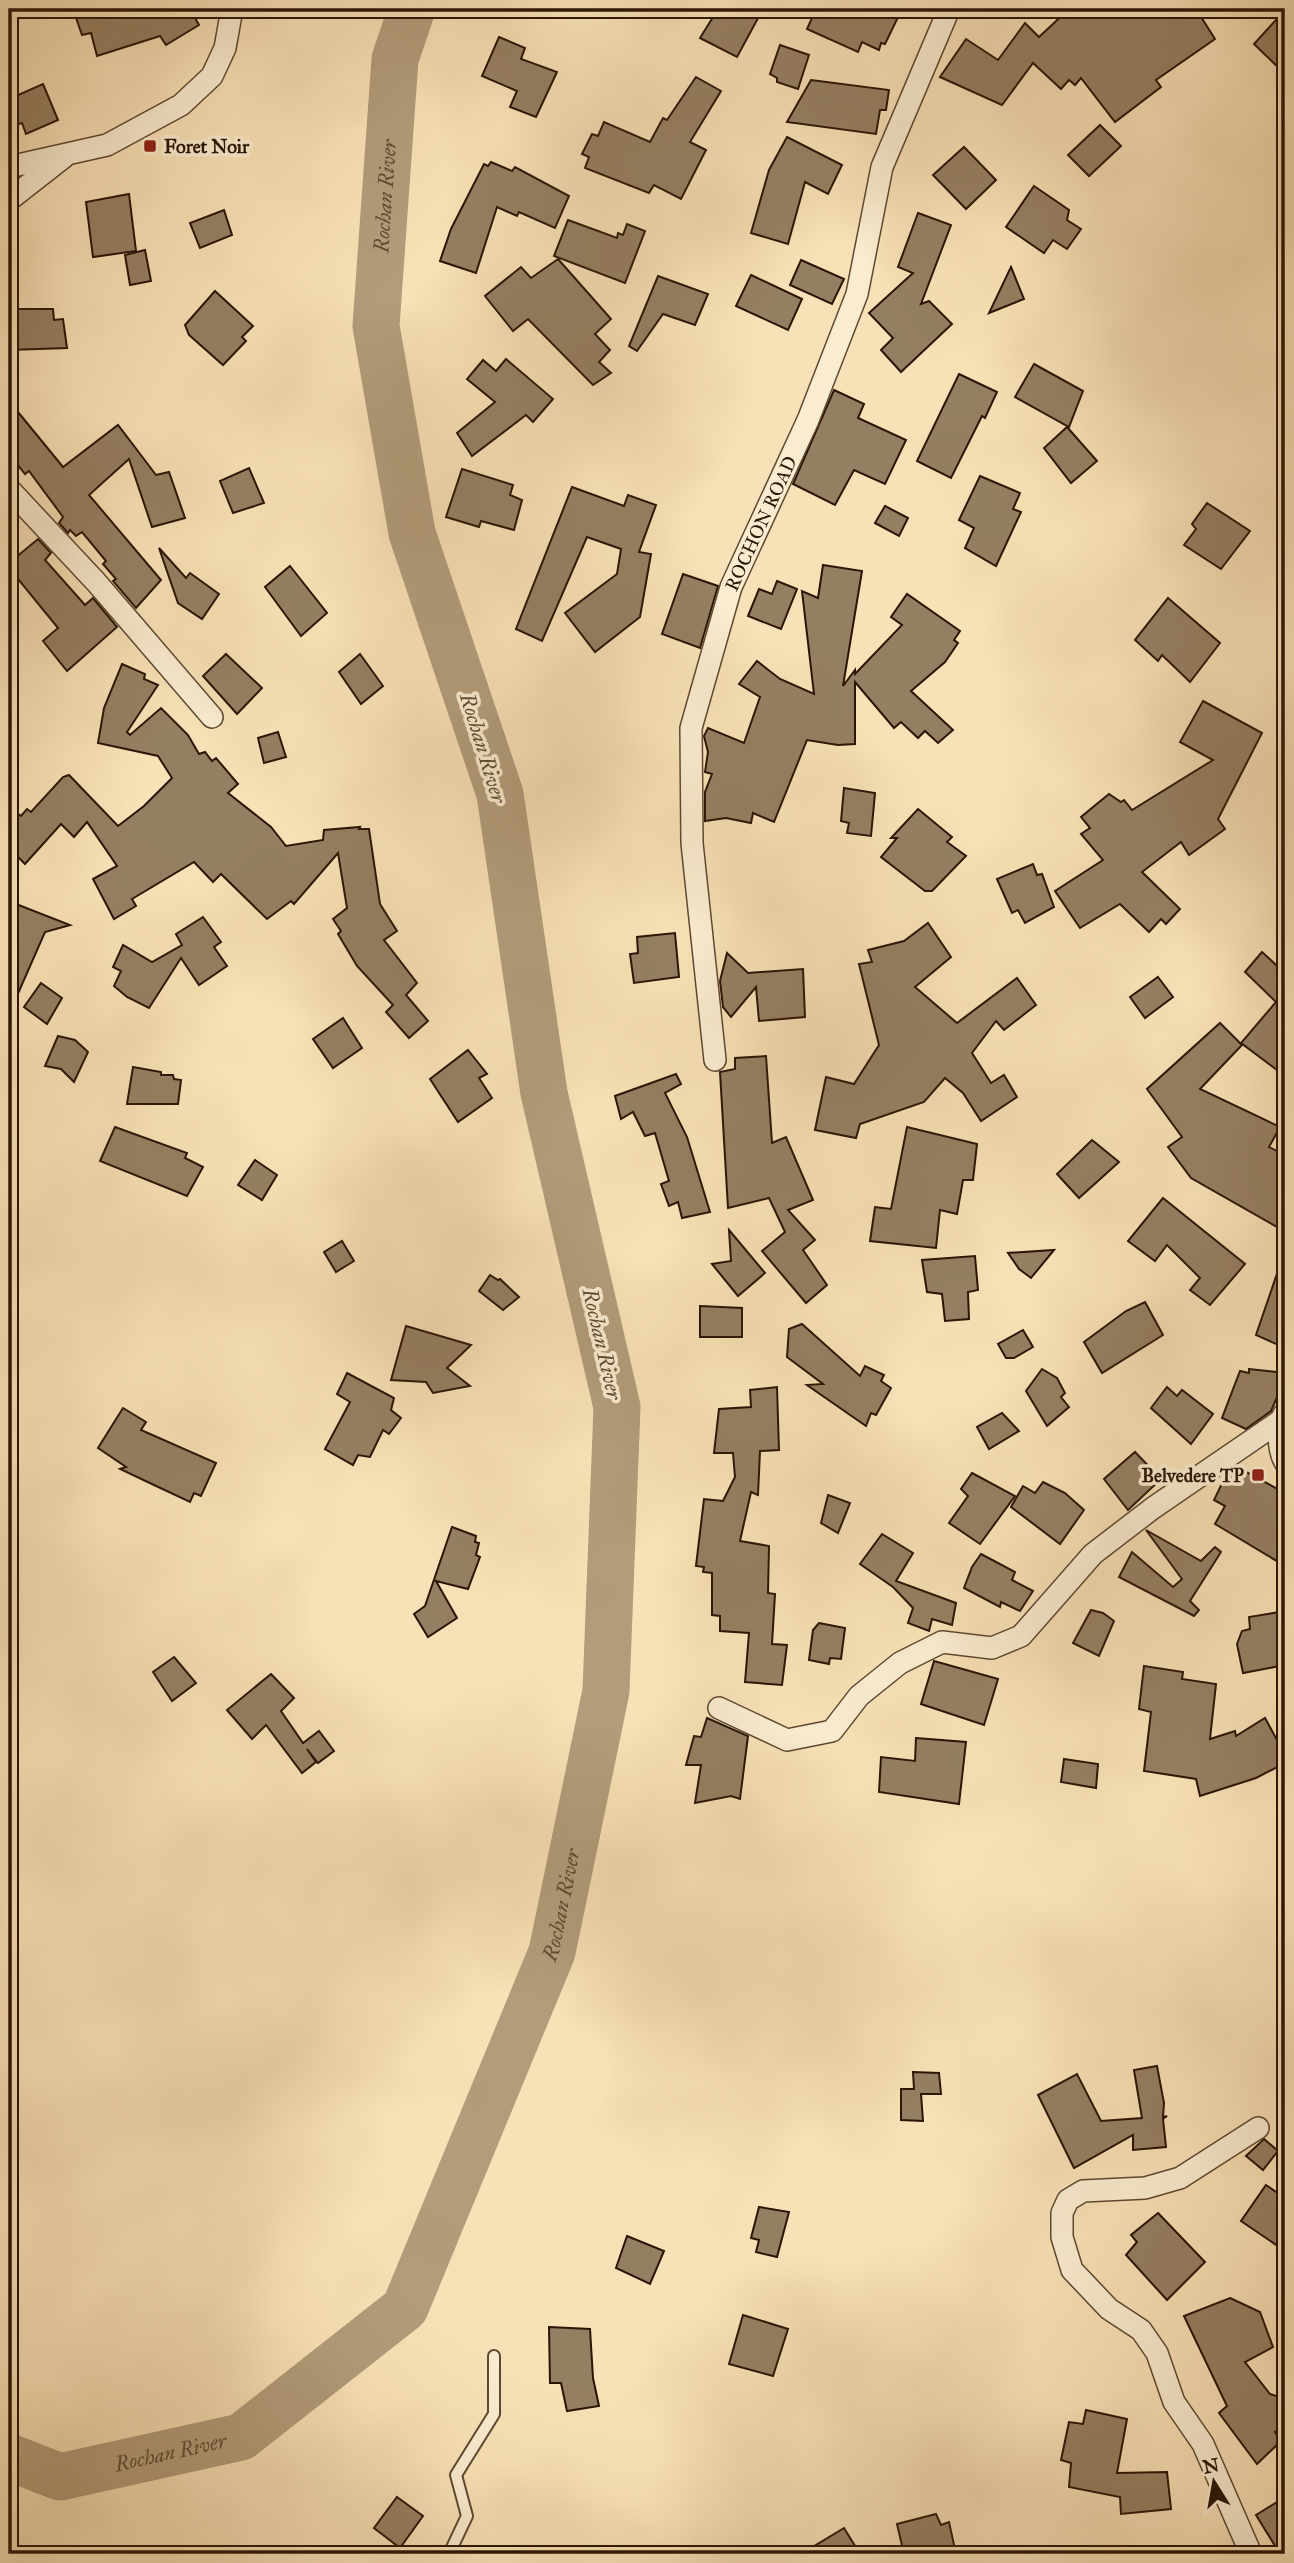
<svg xmlns="http://www.w3.org/2000/svg" width="1294" height="2563" viewBox="0 0 1294 2563" font-family="'IM FELL Great Primer',serif">
<style>
.lines{fill:none;stroke-linecap:round;stroke-linejoin:round}
.river{stroke:#b29c7a;stroke-width:47}
.building{fill:#957f62;stroke:#2a1506;stroke-width:2}
.lane-casing{stroke:#5e4832;stroke-width:14}
.street-casing{stroke:#5e4832;stroke-width:24}
.lane{stroke:#faecd0;stroke-width:10}
.street{stroke:#faecd0;stroke-width:21}
.poi-dot{fill:#8f2418;stroke:#faecd0;stroke-width:2.5}
.labels{text-anchor:middle;dominant-baseline:central;stroke-width:7;stroke-linejoin:round;paint-order:stroke}
.poi-label{font-size:19px;font-weight:bold;fill:#2a1506;stroke:#faecd0;text-anchor:start}
.street-label{font-size:19px;fill:#2a1506;stroke:#faecd0}
.water-label{font-size:21px;font-style:italic;fill:#604b34;stroke:#faecd0}
</style>
<rect width="100%" height="100%" fill="#f8e1b6"/>
<filter id="stains"><feTurbulence type="fractalNoise" baseFrequency=".00286" numOctaves="4"/><feColorMatrix values="0 0 0 0 .2 0 0 0 0 .09 0 0 0 0 .02 0 0 0 .5 -.17"/></filter>
<radialGradient id="worn" r=".72"><stop offset=".6" stop-color="#630" stop-opacity="0"/><stop offset="1" stop-color="#630" stop-opacity=".3"/></radialGradient>
<g class="lines">
<!-- river -->
<path class="river" id="s1" d="M9,2457L60,2477L241,2437L405,2308L552,1952L606,1691L617,1407L544,1093L500,794L412,533L376,326L395,59L412,9"/>
</g>
<!-- building -->
<g class="building">
<path d="M73,9H190L199,25L166,45L160,36L97,56L91,33L82,35Z"/>
<path d="M718,9H763L737,57L700,38Z"/>
<path d="M816,9H902L885,44L881,43L879,50L862,42L858,52L807,29Z"/>
<path d="M1069,9H1196L1215,39L1156,80L1161,87L1115,122L1081,78L1075,85L1069,80L1061,89L1033,63L1002,105L940,77L966,39L998,60L1025,23L1039,37Z"/>
<path d="M1285,10V74L1254,44Z"/>
<path d="M499,37L525,48L521,59L557,72L536,117L510,107L517,91L482,76Z"/>
<path d="M780,45L809,55L798,89L777,82V78L770,74Z"/>
<path d="M696,77L721,91L690,142L706,150L681,199L654,185L649,193L585,168L589,157L582,154L592,134L598,136L604,122L650,142L663,118L667,120Z"/>
<path d="M811,80L889,90L886,110H880L876,134L787,122Z"/>
<path d="M43,84L58,120L26,134L22,123L9,127V99Z"/>
<path d="M1100,125L1121,146L1089,176L1068,155Z"/>
<path d="M787,137L842,165L828,194L805,182L788,244L751,233L769,170Z"/>
<path d="M964,147L996,180L966,209L933,175Z"/>
<path d="M491,162L512,171L515,167L569,196L555,228L519,212L517,216L497,207L476,273L440,261L451,229L484,164L488,166Z"/>
<path d="M1034,186L1069,210L1067,220L1081,229L1067,249L1053,240L1044,253L1006,227Z"/>
<path d="M129,194L136,251L93,257L86,202Z"/>
<path d="M224,210L232,235L200,248L190,223Z"/>
<path d="M918,213L951,225L921,304L929,301L952,324L901,372L881,350L893,338L869,313L913,273L898,267Z"/>
<path d="M568,220L617,238L618,233L623,235L627,224L645,231L625,283L554,256Z"/>
<path d="M145,250L151,281L130,285L125,255Z"/>
<path d="M558,259L611,319L595,334L610,350L599,362L611,373L593,385L528,319L513,331L485,296L521,267L531,278Z"/>
<path d="M801,260L844,279L832,304L790,285Z"/>
<path d="M1011,267L1024,299L989,313Z"/>
<path d="M751,275L802,299L788,330L736,306Z"/>
<path d="M658,276L708,294L695,325L663,314L637,351L629,346Z"/>
<path d="M215,291L253,326L242,337L246,341L223,365L189,335L185,325Z"/>
<path d="M9,309H53L54,320L63,319L67,348L9,350Z"/>
<path d="M506,359L553,399L533,422L526,415L472,456L457,433L495,402L467,379L483,360L496,371Z"/>
<path d="M1034,364L1083,391L1069,427L1015,397Z"/>
<path d="M959,374L997,392L985,418L982,416L951,478L917,461Z"/>
<path d="M834,390L864,404L858,418L906,440L885,484L854,470L835,505L793,484Z"/>
<path d="M9,401L63,467L118,425L156,475L169,472L185,518L152,527L129,459L89,495L161,580L136,608L113,581L116,579L103,564L106,561L82,532L76,536L70,530L68,533L59,523L63,517L29,471L25,474L9,454Z"/>
<path d="M1067,427L1097,461L1071,483L1044,448Z"/>
<path d="M249,468L264,503L233,513L220,481Z"/>
<path d="M462,469L513,485L510,495L522,500L514,530L481,521L479,527L446,517Z"/>
<path d="M980,476L1020,493L1013,509L1021,512L996,566L965,548L974,528L959,520Z"/>
<path d="M572,487L624,506L628,495L656,505L639,552L651,554L640,617L595,652L565,613L617,574L621,549L587,537L542,641L516,629Z"/>
<path d="M1207,503L1250,531L1221,569L1184,545L1196,529L1192,524Z"/>
<path d="M885,506L908,518L899,536L875,523Z"/>
<path d="M38,539L51,553L45,560L85,605L93,598L117,627L67,671L43,641L58,628L9,568V563Z"/>
<path d="M159,548L186,578L190,573L219,594L202,619L178,603Z"/>
<path d="M823,565L862,571L843,686L855,670V674L902,625L891,617L907,594L960,631L954,640L958,643L945,662L911,691L953,730L938,743L925,731L918,738L901,722L894,728L855,682V744L838,745L807,740L774,822L753,813L751,823L726,818L705,821V792L712,774L705,772L708,752L704,736L708,728L744,743L760,697L739,684L757,661L780,679L814,694L802,591L818,598Z"/>
<path d="M290,566L327,613L301,636L265,587Z"/>
<path d="M683,574L718,586L700,648L662,634Z"/>
<path d="M777,581L797,589L781,629L748,616L759,589L772,594Z"/>
<path d="M1168,598L1220,643L1190,682L1162,655L1158,661L1135,640Z"/>
<path d="M226,654L262,688L237,714L203,676Z"/>
<path d="M360,654L383,686L361,704L339,672Z"/>
<path d="M122,664L145,674L144,679L158,685L127,732L130,735L161,708L188,735L199,754L205,752L212,761L216,758L238,784L228,793L271,827L286,846L323,840L324,830L360,827L359,829H369L380,904L397,931L384,940L417,983L406,995L428,1021L409,1038L386,1012L393,1005L357,966L338,934L341,931L333,919L347,908L338,853L294,904L291,901L267,919L221,874L213,882L194,862L132,899L136,906L114,919L93,879L117,866L87,822L74,837L61,824L25,864L9,848V807L21,816L27,809L31,812L63,777L69,775L118,826L144,806L172,778L158,756L98,743L104,708Z"/>
<path d="M1203,701L1262,733L1218,819L1225,829L1189,855L1181,842L1142,872L1180,909L1166,924L1161,919L1149,932L1120,904L1080,928L1055,891L1103,860L1081,834L1090,828L1081,817L1109,794L1121,802L1124,800L1132,810L1213,760L1180,742Z"/>
<path d="M278,732L286,757L264,763L258,738Z"/>
<path d="M844,788L875,793L871,836L847,833L849,823L841,821Z"/>
<path d="M918,809L952,837L947,842L966,856L932,891H925L881,857L897,838H891Z"/>
<path d="M1033,864L1037,875L1042,874L1054,907L1025,923L1018,910L1012,913L997,879Z"/>
<path d="M16,904L70,925L45,932L9,1014V918Z"/>
<path d="M203,917L221,942L214,947L227,966L199,985L181,958L149,1008L127,997L114,986L121,971L113,967L123,945L152,962L182,945L176,934Z"/>
<path d="M928,923L951,957L915,987L957,1023L1017,978L1036,1005L1004,1030L996,1021L972,1053L991,1083L1004,1075L1017,1097L981,1121L963,1093L945,1078L924,1102L860,1124L856,1138L815,1130L826,1077L854,1084L879,1045L859,964L872,962L868,950L904,941Z"/>
<path d="M675,933L679,977L634,983L630,954L638,953L637,937Z"/>
<path d="M1262,952L1285,973V1076L1241,1043L1276,1002L1245,972Z"/>
<path d="M727,953L748,973L803,969L805,1017L759,1021L756,987L731,1017L723,1007L720,981Z"/>
<path d="M1158,977L1173,997L1145,1018L1130,997Z"/>
<path d="M41,983L62,998L47,1024L24,1007Z"/>
<path d="M343,1018L362,1048L333,1068L313,1039Z"/>
<path d="M1220,1023L1242,1045L1200,1089L1280,1127L1269,1147L1285,1155V1217L1277,1227L1191,1178L1168,1147L1182,1137L1147,1089Z"/>
<path d="M58,1036L75,1040L88,1052L74,1082L61,1069L45,1066Z"/>
<path d="M468,1050L487,1074L479,1078L492,1098L458,1122L430,1079Z"/>
<path d="M766,1056L772,1143L786,1137L813,1200L788,1210L815,1240L803,1250L827,1285L806,1303L762,1251L785,1232L769,1198L728,1208L720,1072L735,1069V1058Z"/>
<path d="M133,1067L161,1072V1075H173L174,1079L181,1080L178,1104H127Z"/>
<path d="M676,1074L681,1084L665,1093L687,1137L710,1212L682,1218L678,1202L669,1206L661,1184L669,1181L655,1133L645,1136L633,1112L621,1119L615,1096Z"/>
<path d="M115,1127L187,1153L185,1158L203,1167L187,1196L100,1161Z"/>
<path d="M907,1127L977,1144L973,1180H963L957,1214L940,1210L936,1248L870,1241L875,1207L891,1209Z"/>
<path d="M1092,1140L1119,1162L1079,1198L1057,1174Z"/>
<path d="M255,1160L277,1175L262,1200L238,1185Z"/>
<path d="M1163,1198L1245,1264L1210,1305L1190,1290L1200,1278L1167,1245L1155,1261L1128,1241Z"/>
<path d="M729,1230L765,1273L738,1296L712,1264L731,1261Z"/>
<path d="M342,1241L354,1261L336,1272L324,1252Z"/>
<path d="M1054,1250L1031,1278L1019,1269L1008,1253Z"/>
<path d="M975,1256L978,1290L968,1292L969,1319L945,1321L942,1294L927,1292L922,1260Z"/>
<path d="M1282,1259L1285,1260V1348L1256,1335Z"/>
<path d="M490,1275L498,1280L500,1279L519,1297L503,1310L479,1291Z"/>
<path d="M1145,1302L1163,1335L1102,1373L1084,1342L1126,1311Z"/>
<path d="M700,1306L742,1308V1337H700Z"/>
<path d="M802,1324L860,1376L865,1366L884,1375L881,1381L891,1388L876,1415L871,1413L866,1426L807,1385L823,1384L787,1357L789,1329Z"/>
<path d="M406,1326L471,1345L447,1368L470,1386L433,1393L426,1382L391,1380Z"/>
<path d="M1023,1330L1033,1347L1014,1358H1006L998,1344Z"/>
<path d="M1042,1369L1057,1378L1065,1393L1061,1397L1069,1407L1047,1426L1026,1391Z"/>
<path d="M1249,1369L1285,1373V1379L1271,1411L1246,1429L1222,1418L1240,1371L1249,1373Z"/>
<path d="M347,1373L394,1398L391,1410L401,1418L389,1434L383,1430L370,1457L358,1455L353,1465L325,1449L350,1402L337,1394Z"/>
<path d="M777,1387L779,1450L760,1451L758,1495L751,1492L740,1541L769,1546L768,1593L775,1594L772,1644L787,1645L782,1685L745,1682L749,1633L720,1631V1616L712,1615V1573L703,1572L704,1567L696,1566L704,1499L723,1501L735,1477L733,1453H714L719,1409L751,1407L750,1390Z"/>
<path d="M1167,1387L1177,1396L1182,1390L1213,1414L1191,1444L1151,1408Z"/>
<path d="M123,1408L146,1422L141,1430L216,1463L201,1496L194,1493L190,1502L154,1485L120,1469L126,1467L98,1448Z"/>
<path d="M1002,1413L1019,1431L989,1449L977,1427Z"/>
<path d="M1135,1452L1161,1479L1128,1510L1104,1479Z"/>
<path d="M1237,1467L1285,1493V1566L1215,1524L1225,1506L1214,1500L1227,1473Z"/>
<path d="M972,1473L1015,1496L980,1544L949,1523L968,1496L961,1489Z"/>
<path d="M1043,1482L1065,1493L1084,1510L1060,1544L1011,1507L1023,1486L1035,1493Z"/>
<path d="M828,1495L850,1503L838,1533L821,1523Z"/>
<path d="M452,1527L476,1536L475,1542L479,1543L476,1555L480,1557L468,1589L436,1581L457,1618L428,1637L414,1614L425,1606Z"/>
<path d="M1146,1530L1201,1561L1215,1547L1221,1552L1190,1601L1199,1610L1194,1616L1119,1577L1132,1552L1173,1587L1182,1579Z"/>
<path d="M882,1534L913,1553L896,1581L956,1603L952,1625L932,1619L929,1631L908,1623L913,1608L893,1587L860,1564Z"/>
<path d="M981,1554L1015,1572L1012,1580L1033,1591L1020,1611L1001,1602L1000,1607L964,1588L972,1567Z"/>
<path d="M1091,1610L1103,1613L1114,1621L1099,1656L1073,1643Z"/>
<path d="M1285,1611V1665L1243,1673L1237,1644L1242,1631L1250,1629L1249,1617Z"/>
<path d="M819,1623L845,1628L841,1659L830,1658L829,1664L809,1660L813,1630Z"/>
<path d="M174,1657L196,1683L172,1701L153,1672Z"/>
<path d="M934,1661L998,1679L984,1725L921,1704Z"/>
<path d="M1144,1666L1183,1672L1182,1679L1216,1684L1210,1739L1235,1731L1236,1736L1265,1718L1277,1740L1285,1736V1763L1256,1778L1200,1796L1196,1779L1144,1771L1151,1712L1139,1709Z"/>
<path d="M271,1674L294,1698L281,1711L303,1743L319,1731L334,1751L318,1763L307,1749L316,1762L302,1773L266,1725L252,1739L227,1710Z"/>
<path d="M707,1718L748,1736L740,1799L731,1796L695,1803L701,1765H686L694,1736L701,1737Z"/>
<path d="M916,1738L966,1742L959,1804L879,1792L881,1757L915,1761Z"/>
<path d="M1064,1759L1098,1764L1096,1788L1061,1782Z"/>
<path d="M1157,2066L1164,2103L1163,2117L1167,2116L1163,2119L1166,2147L1133,2150V2135L1074,2168L1038,2095L1077,2074L1101,2121L1142,2118L1134,2070Z"/>
<path d="M913,2072L939,2073L941,2094H921L923,2121L901,2120V2089H914Z"/>
<path d="M1264,2139L1278,2151L1263,2170L1246,2156Z"/>
<path d="M1266,2185L1285,2198V2251L1241,2221Z"/>
<path d="M759,2207L789,2212L777,2257L756,2252L759,2240L751,2238Z"/>
<path d="M1158,2213L1205,2262L1167,2300L1126,2255L1137,2242L1131,2235Z"/>
<path d="M627,2236L664,2251L650,2284L616,2268Z"/>
<path d="M1230,2298L1260,2312L1273,2347L1245,2362L1270,2394L1285,2399V2425L1275,2432L1281,2441L1257,2464L1219,2413L1227,2406L1184,2316Z"/>
<path d="M743,2315L788,2329L773,2376L729,2364Z"/>
<path d="M549,2327L590,2329L593,2378L599,2406L567,2411L561,2383H550Z"/>
<path d="M1086,2410L1127,2419L1117,2473L1167,2472L1171,2509L1121,2514L1120,2497L1069,2487L1071,2463L1061,2460L1069,2422L1083,2424Z"/>
<path d="M397,2497L423,2516L400,2548L374,2528Z"/>
<path d="M1285,2497V2554H1280L1256,2515Z"/>
<path d="M936,2514L941,2525L949,2522L956,2554H904L897,2524Z"/>
<path d="M844,2528L860,2554H801Z"/>
</g>
<g class="lines">
<!-- lane casing -->
<g class="lane-casing">
<path id="lane" d="M449,2554L467,2516L456,2475L494,2414V2356"/>
</g>
<!-- street casing -->
<g class="street-casing">
<g id="street">
<path d="M9,167L107,145L181,105L212,76L225,48L232,9"/>
<path d="M9,200L64,157"/>
<path d="M9,489L96,582L212,717"/>
<path id="s2" d="M715,1060L692,843L691,728L731,587L808,420L857,294L882,167L949,9"/>
<path d="M1284,1414C1277,1426 1278,1450 1285,1462"/>
<path d="M719,1708L787,1740L832,1731L859,1696L900,1663L942,1642L992,1648L1021,1636L1093,1554L1153,1508L1280,1421"/>
<path d="M1251,2554L1203,2444L1174,2402L1157,2353L1141,2330L1109,2309L1072,2270L1062,2237V2213L1068,2200L1083,2191L1145,2188L1180,2178L1258,2128"/>
</g>
</g>
<!-- lane -->
<use href="#lane" class="lane"/>
<!-- street -->
<use href="#street" class="street"/>
</g>
<!-- markers -->
<g class="poi-dot">
<rect x="143" y="139" width="14" height="14" rx="3.5"/>
<rect x="1251" y="1468" width="14" height="14" rx="3.5"/>
</g>
<g class="labels">
<!-- poi labels -->
<g class="poi-label">
<text x="164" y="146">Foret Noir</text>
<text x="1244" y="1475" text-anchor="end">Belvedere TP</text>
</g>
<!-- street labels -->
<g class="street-label">
<text stroke="none"><textPath href="#s2" startOffset="550">ROCHON ROAD</textPath></text>
</g>
<!-- water labels -->
<g class="water-label">
<text stroke="none"><textPath href="#s1" startOffset="2625">Rochan River</textPath></text>
<text transform="translate(483 748) rotate(73)">Rochan River</text>
<text transform="translate(602 1344) rotate(77)">Rochan River</text>
<text stroke="none"><textPath href="#s1" startOffset="882">Rochan River</textPath></text>
<text stroke="none"><textPath href="#s1" startOffset="168">Rochan River</textPath></text>
</g>
</g>
<!-- margin -->
<rect width="1294" height="2563" fill="none" stroke="#f8e1b6" stroke-width="35"/>
<rect x="10" y="10" width="1273" height="2542" fill="none" stroke="#2a1506" stroke-width="3.5"/>
<rect x="18" y="18" width="1259" height="2528" fill="none" stroke="#2a1506" stroke-width="2"/>
<!-- north arrow -->
<g transform="translate(1214 2482) rotate(349)" stroke="#faecd0" stroke-width="5" paint-order="stroke">
<path d="M0-5L12 26L0 18L-12 26Z" fill="#2a1506"/>
<text y="-10" font-size="19" font-weight="bold" text-anchor="middle" fill="#2a1506">N</text>
</g>
<rect width="100%" height="100%" filter="url(#stains)"/>
<rect width="100%" height="100%" fill="url(#worn)"/>
</svg>
